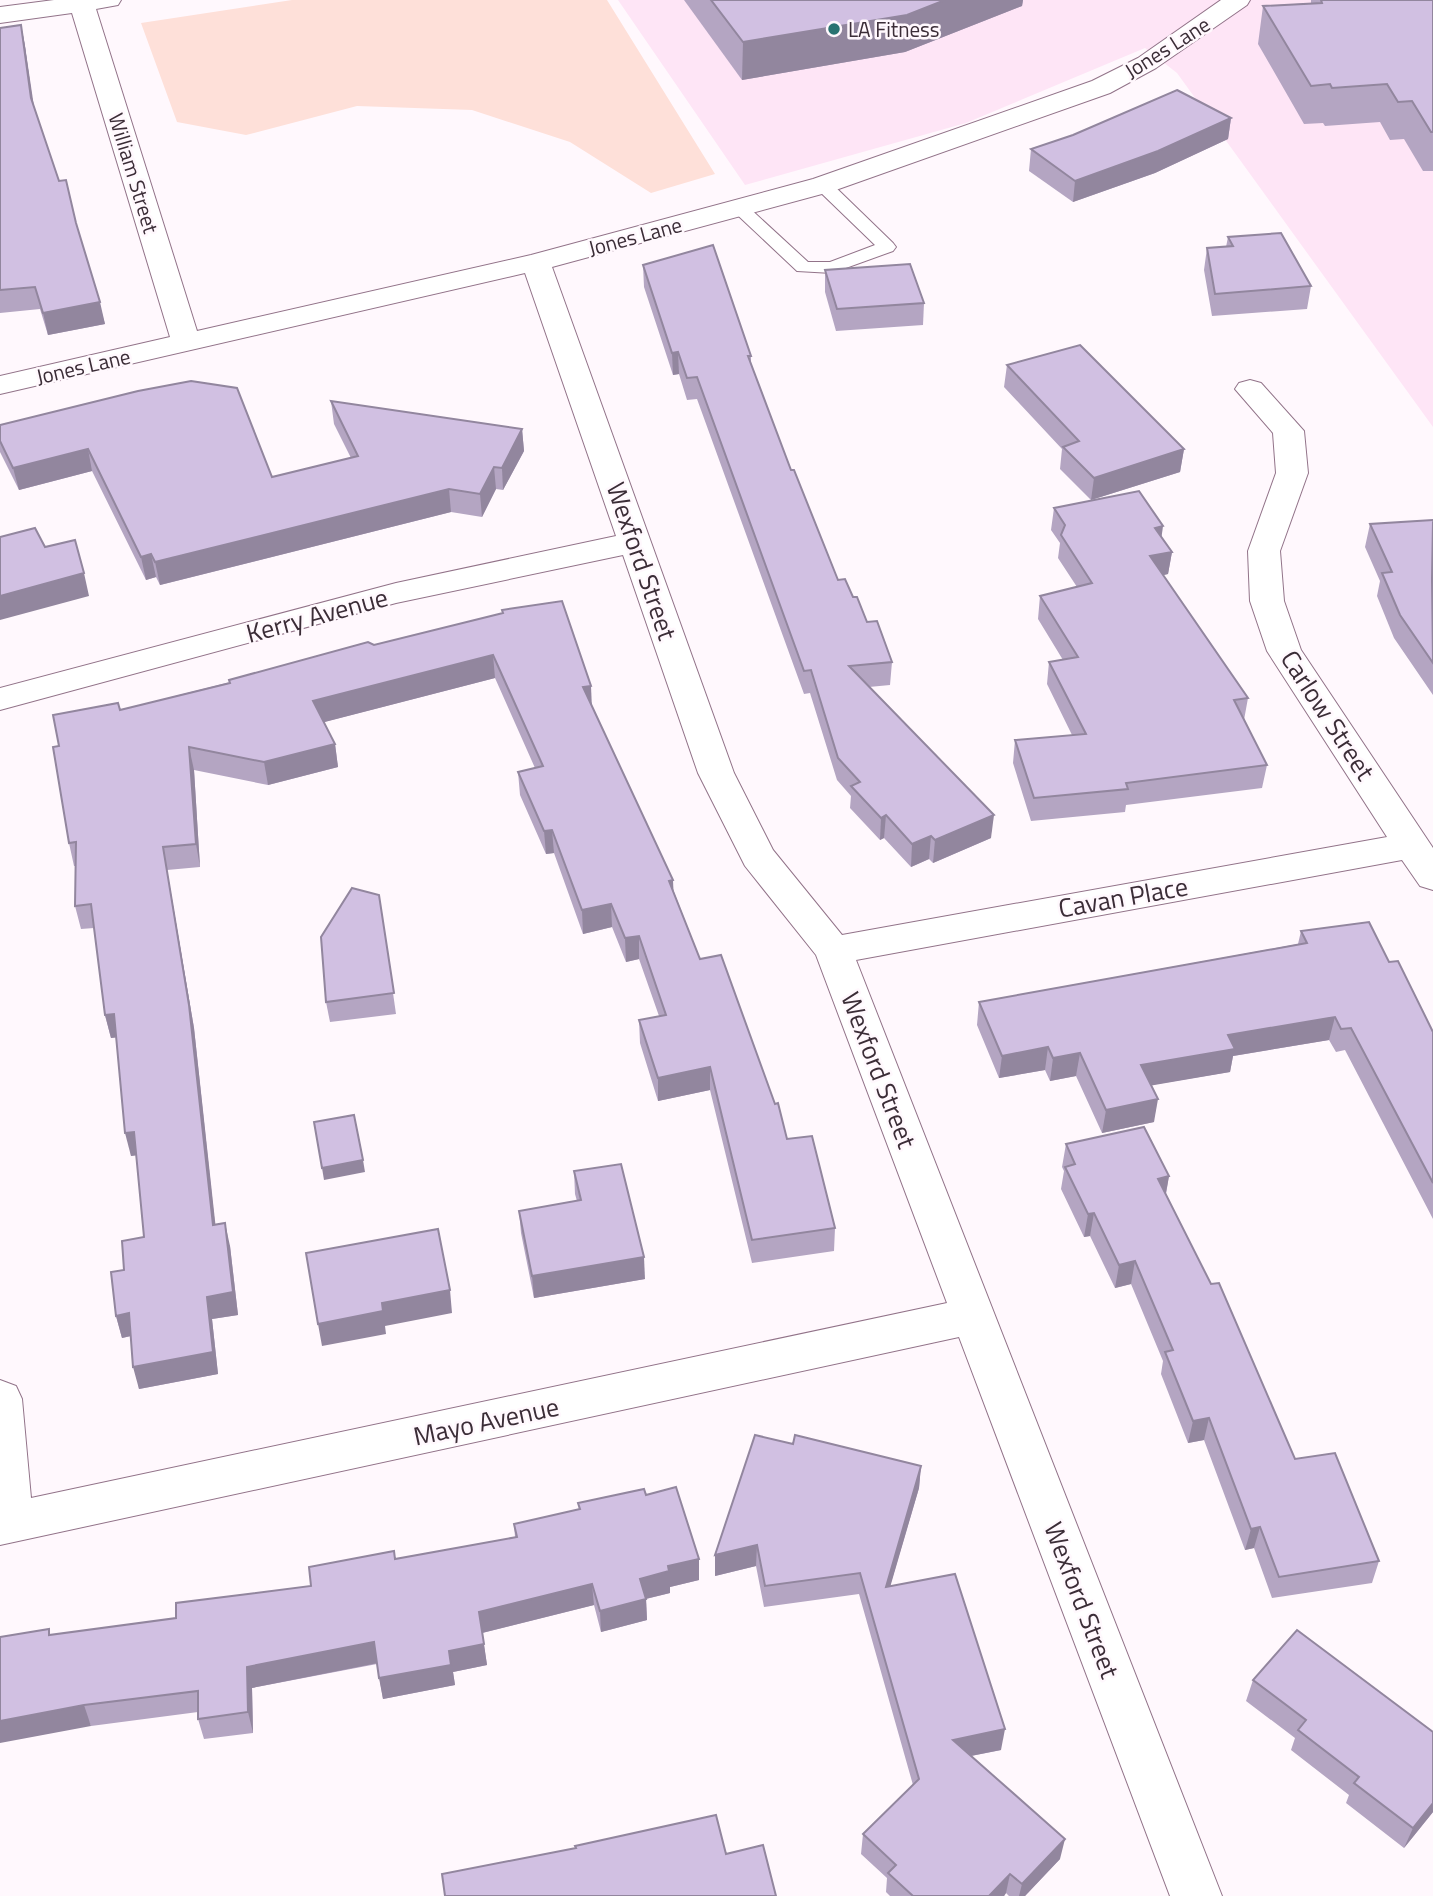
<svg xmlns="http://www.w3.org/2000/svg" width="1433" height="1896" viewBox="0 0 1433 1896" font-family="'Titillium Web',sans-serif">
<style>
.built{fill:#fee5f6}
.green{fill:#fee0d9}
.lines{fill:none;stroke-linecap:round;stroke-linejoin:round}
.lane-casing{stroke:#927389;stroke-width:2}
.street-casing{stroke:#927389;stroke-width:2}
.lane{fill:#fff;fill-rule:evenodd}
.street{fill:#fff;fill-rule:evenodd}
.wall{fill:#b4a5c2}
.shaded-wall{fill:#92869e}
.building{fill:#d1c0e2;stroke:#92869e;stroke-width:2}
.poi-dot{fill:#297371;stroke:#fff8fd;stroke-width:2.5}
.labels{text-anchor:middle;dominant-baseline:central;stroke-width:5;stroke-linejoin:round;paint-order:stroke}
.far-poi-label{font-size:21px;fill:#3b2d37;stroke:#fff8fd;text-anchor:start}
.far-street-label{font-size:21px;fill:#3b2d37;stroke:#fff8fd}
.street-label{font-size:26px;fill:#3b2d37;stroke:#fff8fd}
</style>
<rect width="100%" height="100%" fill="#fff8fd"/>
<!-- built -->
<path class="built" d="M618,0H1433V427L1177,73L1145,48L966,123L745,185Z"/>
<!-- green -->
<path class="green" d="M292,0H607L715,174L651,193L570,142L472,110L357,106L246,135L177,122L141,23Z"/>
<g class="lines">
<!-- lane casing -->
<g class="lane-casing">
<path id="lane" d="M823,180L829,181L893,243L896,247L893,251L832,273L797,271L730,208L739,203L745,204L808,262H830L875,245L817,189L814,185Z"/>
</g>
<!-- street casing -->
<g class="street-casing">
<path id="street" d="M54,0H121L118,5L96,9L197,331L531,255L813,179L1092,81L1138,58L1221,0H1250L1247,5L1156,68L1110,93L833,191L552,267L734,773L773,850L842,935L1387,837L1267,651L1250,601L1248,551L1276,473L1273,433L1235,389L1239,383L1250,380L1261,383L1304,431L1308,473L1280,551L1284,601L1301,650L1433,848V890L1420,886L1402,860L856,960L1222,1896H1170L959,1337L0,1545V1380L16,1386L22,1399L31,1498L947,1303L816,955L745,866L698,773L623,555L396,603L0,710V688L396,583L616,536L525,273L0,394V376L170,337L72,13L0,23V7Z"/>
</g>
<!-- lane -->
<use href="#lane" class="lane"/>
<!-- street -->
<use href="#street" class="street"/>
</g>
<!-- wall -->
<g class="wall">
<path d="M684,0H1023L1022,6L905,52L742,80Z"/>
<path d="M1311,0H1433V171H1423L1404,139L1390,140L1380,122L1325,126L1323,123L1304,124L1258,44L1263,6L1311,3Z"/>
<path d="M21,25L25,46L33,105L59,181L76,223L105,324L48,335L40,309L0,313V28Z"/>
<path d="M1231,118L1228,139L1155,173L1073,202L1029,171L1031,149Z"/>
<path d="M1228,237L1311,286L1307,309L1212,316L1204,270L1207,248L1226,247Z"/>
<path d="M643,265L751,356V364L791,470L838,580L853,597L867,622L892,662L890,685L869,687L991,838L933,863L929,859L911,867L884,838L880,840L850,808L851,796L837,780L810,693L804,694L697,399L687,400L679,374L673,375L644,287Z"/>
<path d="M825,270L924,303L923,325L836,331L825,292Z"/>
<path d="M1007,365L1184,449L1180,472L1091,500L1060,469L1062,449L1004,387Z"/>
<path d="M331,401L522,429L524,451L503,490L496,489L482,517L451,512L160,585L156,577L146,580L92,471L19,490L0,452V425L272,477L351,458L334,424Z"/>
<path d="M1054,508L1161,537L1172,552L1168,574L1163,575L1248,698L1244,720L1267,765L1262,788L1126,805L1125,812L1031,821L1013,763L1015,740L1072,735L1047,684L1049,662L1063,660L1038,619L1040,596L1077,587L1058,558L1060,543L1051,530Z"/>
<path d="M1433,520V695L1394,638L1377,596L1380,581L1365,547L1370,524Z"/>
<path d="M502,610L592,707L674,892L700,959L787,1139L835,1228L834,1251L752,1263L710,1090L658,1101L640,1043L639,1020L659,1016L639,959L626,962L612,927L583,934L554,853L546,854L520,795L518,772L535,768L495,678L324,722L335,744L338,767L268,785L194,770L200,867L167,870L194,1028L215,1225L230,1246L238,1315L212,1319L218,1374L139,1389L131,1336L122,1338L116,1316L124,1270L144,1237L136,1155L131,1156L117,1037L111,1038L105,1015L94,928L81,929L75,906L76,866H74L69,843L59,746L120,710L502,613Z"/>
<path d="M379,895L396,1014L330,1022L326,1002Z"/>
<path d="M1301,931L1389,962L1433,1032V1219L1345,1050L1336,1052L1329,1040L1233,1056L1230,1072L1151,1085L1154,1122L1102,1133L1076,1076L1050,1081L1045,1070L999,1078L977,1025L979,1002L1298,944Z"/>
<path d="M1066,1144L1169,1176L1166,1194L1295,1459L1379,1561L1372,1583L1272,1598L1254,1548L1245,1550L1204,1440L1188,1443L1161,1374L1163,1361L1131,1284L1115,1288L1090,1236L1084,1237L1061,1189L1064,1171L1062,1167Z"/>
<path d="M574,1171L645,1279L534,1298L521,1233L519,1211L577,1201L575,1194Z"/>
<path d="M793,1444L921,1466L919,1488L890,1586L1001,1750L971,1756L1060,1859L1025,1896H1009L1006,1893L1004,1896H890L886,1892L887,1878L861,1854L863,1834L913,1785L859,1594L764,1607L756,1566L715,1576Z"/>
<path d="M646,1495L699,1580L670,1587V1593L646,1599L647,1620L601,1632L594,1605L482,1633L487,1665L453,1672L455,1685L383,1699L377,1664L252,1688L253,1733L204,1739L198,1719V1712L91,1726L51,1635L176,1618L311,1586L395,1559L515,1537L514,1524L579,1509L578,1503Z"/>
<path d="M1253,1680L1433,1732V1812L1404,1848L1346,1803L1349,1795L1291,1750L1295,1738L1246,1701Z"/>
</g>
<!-- shaded-wall -->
<g class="shaded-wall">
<path d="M945,0H1023L1022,6L905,52L742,80L743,42Z"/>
<path d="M21,25L25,46L36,120L31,98Z"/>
<path d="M1231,118L1228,139L1155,173L1073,202L1075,181Z"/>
<path d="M100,302L105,324L48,335L43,313Z"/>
<path d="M678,352L679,374L673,375L672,353Z"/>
<path d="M522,429L524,451L503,490L502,468Z"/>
<path d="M88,449L92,471L19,490L13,468Z"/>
<path d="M1184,449L1180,472L1091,500L1094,478Z"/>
<path d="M494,467L496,489L482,517L480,494Z"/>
<path d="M449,489L451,512L160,585L155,562Z"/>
<path d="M1163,526L1160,549L1155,528Z"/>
<path d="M1172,552L1168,574L1147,579L1150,556Z"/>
<path d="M151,554L156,577L146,580L141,557Z"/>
<path d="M84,573L89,596L0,620V596Z"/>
<path d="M493,655L495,678L317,724L313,701Z"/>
<path d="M591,686L592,709L583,687Z"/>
<path d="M335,744L338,767L268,785L264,762Z"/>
<path d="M189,747L194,770L200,867L196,844Z"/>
<path d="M886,815L884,838L880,840L881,818Z"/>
<path d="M994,815L991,838L933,863L935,840Z"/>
<path d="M552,830L554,853L546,854L544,831Z"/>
<path d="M931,836L929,859L911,867L912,844Z"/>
<path d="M163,847L167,870L194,1028L218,1248L213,1225Z"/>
<path d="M673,880L674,903L669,881Z"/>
<path d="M611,904L612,927L583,934L582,910Z"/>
<path d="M639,936V959L626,962L625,938Z"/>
<path d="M114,1014L120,1037L111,1038L105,1015Z"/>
<path d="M1335,1017L1329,1040L1233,1056L1230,1072L1137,1088L1141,1065L1228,1035Z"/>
<path d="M1048,1047L1045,1070L999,1078L1002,1056Z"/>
<path d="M1080,1053L1076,1076L1050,1081L1053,1058Z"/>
<path d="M710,1067V1090L658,1101V1078Z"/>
<path d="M1158,1099L1154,1122L1102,1133L1106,1110Z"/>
<path d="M134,1132L139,1155L131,1156L125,1133Z"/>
<path d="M363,1160L365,1172L324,1180L322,1168Z"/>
<path d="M1169,1176L1165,1198L1158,1179Z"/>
<path d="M1094,1213L1090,1236L1084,1237L1088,1214Z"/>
<path d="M225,1223L230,1246L238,1315L212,1319L218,1374L139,1389L133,1367L207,1297Z"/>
<path d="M644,1257L645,1279L534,1298L532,1276Z"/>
<path d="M1135,1261L1131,1284L1115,1288L1119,1265Z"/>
<path d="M450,1290L452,1313L385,1326L386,1334L322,1346L318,1324L382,1303Z"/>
<path d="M129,1313L135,1335L122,1338L116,1316Z"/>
<path d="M1209,1418L1204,1440L1188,1443L1193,1421Z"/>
<path d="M921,1466L919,1488L884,1608L886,1587Z"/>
<path d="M1260,1527L1254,1548L1245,1550L1251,1529Z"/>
<path d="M757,1545L756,1566L715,1576V1555Z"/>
<path d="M699,1559V1580L670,1587V1593L641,1600L640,1579L668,1566Z"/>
<path d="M592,1584L594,1605L482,1633L479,1612Z"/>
<path d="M646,1599L647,1620L601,1632L600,1611Z"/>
<path d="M374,1642L378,1663L252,1688L253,1733L248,1712L247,1667Z"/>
<path d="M484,1644L487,1665L453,1672L455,1685L383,1699L379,1678L449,1651Z"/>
<path d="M84,1705L91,1726L0,1743V1721Z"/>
<path d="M1005,1729L1001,1750L950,1760L953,1740Z"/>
<path d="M1433,1803V1812L1404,1848L1413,1828Z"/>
<path d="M1065,1839L1060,1859L1025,1896H1019L1022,1884Z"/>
<path d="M1010,1874L1006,1893L1004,1896H989Z"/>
</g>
<!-- building -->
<g class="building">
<path d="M711,0H945L907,15L743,42Z"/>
<path d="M1321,0H1433V132H1431L1412,101L1398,102L1387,84L1332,88L1330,84L1311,86L1263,6L1322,3Z"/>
<path d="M21,25L31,98L59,181L66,180L76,223L100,302L43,313L35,287L0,290V28Z"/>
<path d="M1177,90L1231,118L1158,151L1075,181L1031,149L1073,135Z"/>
<path d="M1281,233L1311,286L1215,294L1207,248L1233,246L1228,237Z"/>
<path d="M713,245L751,356H748L791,470H794L838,580L845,579L853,597H857L867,622L877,621L892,662L849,666L994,815L935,840L931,836L912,844L886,815L881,818L851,786L860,782L838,758L811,670L804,671L697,377L687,378L678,352L672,353L643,265Z"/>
<path d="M910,264L924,303L837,309L825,270Z"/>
<path d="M1080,345L1184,449L1094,478L1063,447L1079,441L1007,365Z"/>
<path d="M191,381L237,388L272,477L358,456L331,401L522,429L502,468L494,467L480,494L449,489L155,562L151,554L141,557L88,449L13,468L0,441V425L138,391Z"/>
<path d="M1139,491L1163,526L1155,528L1172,552L1150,556L1248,698L1234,700L1267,765L1126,783L1128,789L1034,798L1015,740L1086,734L1049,662L1078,657L1040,596L1092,583L1061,535L1065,525L1054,508Z"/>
<path d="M1433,520L1432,579L1433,663L1400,615L1382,573L1392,572L1370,524Z"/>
<path d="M35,528L45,547L75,540L84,573L0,596V537Z"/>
<path d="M562,601L591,686L583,687L673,880L669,881L700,959L721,955L775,1104L778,1103L787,1139L812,1136L835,1228L752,1240L710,1067L658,1078L639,1020L666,1015L639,936L625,938L611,904L582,910L552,830L544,831L518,772L543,766L493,655L313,701L335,744L264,762L189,747L196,844L163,847L189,1005L213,1225L225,1223L233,1292L207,1297L213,1352L133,1367L129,1313L116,1316L111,1272L124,1270L122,1241L144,1237L134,1132L125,1133L114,1014L105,1015L91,904L75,906L76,842L69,843L53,747L59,746L53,715L118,703L120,710L230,683L229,680L368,642L374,645L503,613L502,610Z"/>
<path d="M352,888L379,895L394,993L326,1002L321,937Z"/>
<path d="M1369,922L1389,962L1398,961L1433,1032V1183L1351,1028L1341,1029L1335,1017L1228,1035L1235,1049L1141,1065L1158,1099L1106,1110L1080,1053L1053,1058L1048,1047L1002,1056L979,1002L1307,943L1301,931Z"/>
<path d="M354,1115L363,1160L322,1168L314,1122Z"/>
<path d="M1144,1127L1169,1176L1158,1179L1211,1284L1219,1283L1295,1459L1335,1453L1379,1561L1279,1577L1260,1527L1251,1529L1209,1418L1193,1421L1165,1352L1173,1350L1135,1261L1119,1265L1094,1213L1088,1214L1065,1167L1075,1164L1066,1144Z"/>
<path d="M621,1164L644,1257L532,1276L519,1211L581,1200L574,1171Z"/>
<path d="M438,1229L450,1290L382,1303L383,1311L318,1324L306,1253Z"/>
<path d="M755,1435L793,1444L795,1435L921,1466L886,1587L955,1574L1005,1729L953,1740L1065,1839L1022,1884L1010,1874L989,1896H913L888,1873L896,1865L863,1834L919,1779L860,1573L765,1586L757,1545L715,1555Z"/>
<path d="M676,1487L699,1559L668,1566L669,1571L640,1579L646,1599L600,1611L592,1584L479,1612L484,1644L449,1651L451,1665L379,1678L374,1642L247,1667L248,1712L198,1719V1691L84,1705L0,1721V1637L49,1629V1635L176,1618V1603L311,1586L309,1567L394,1551L395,1559L517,1537L514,1524L580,1509L578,1503L644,1489L646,1495Z"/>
<path d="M1297,1630L1433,1732V1803L1413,1828L1354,1783L1359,1777L1298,1730L1306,1720L1253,1680Z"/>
<path d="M716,1815L726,1854L763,1845L776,1896H445L442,1874L576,1848L575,1846Z"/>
</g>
<!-- markers -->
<circle class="poi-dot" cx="834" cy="29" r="7"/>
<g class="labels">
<!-- far-poi labels -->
<g class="far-poi-label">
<text x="848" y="29">LA Fitness</text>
</g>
<!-- far-street labels -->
<g class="far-street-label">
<text transform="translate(1167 47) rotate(-32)">Jones Lane</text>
<text transform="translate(134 173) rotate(73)">William Street</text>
<text transform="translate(635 236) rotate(-15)">Jones Lane</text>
<text transform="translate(83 366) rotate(-13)">Jones Lane</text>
</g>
<!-- street labels -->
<g class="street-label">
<text transform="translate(642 561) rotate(71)">Wexford Street</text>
<text transform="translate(317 615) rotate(-15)">Kerry Avenue</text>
<text transform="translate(1328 715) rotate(57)">Carlow Street</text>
<text transform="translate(1123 897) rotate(-10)">Cavan Place</text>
<text transform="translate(879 1070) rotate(69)">Wexford Street</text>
<text transform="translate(486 1421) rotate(-12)">Mayo Avenue</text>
<text transform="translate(1082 1600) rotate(69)">Wexford Street</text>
</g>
</g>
</svg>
